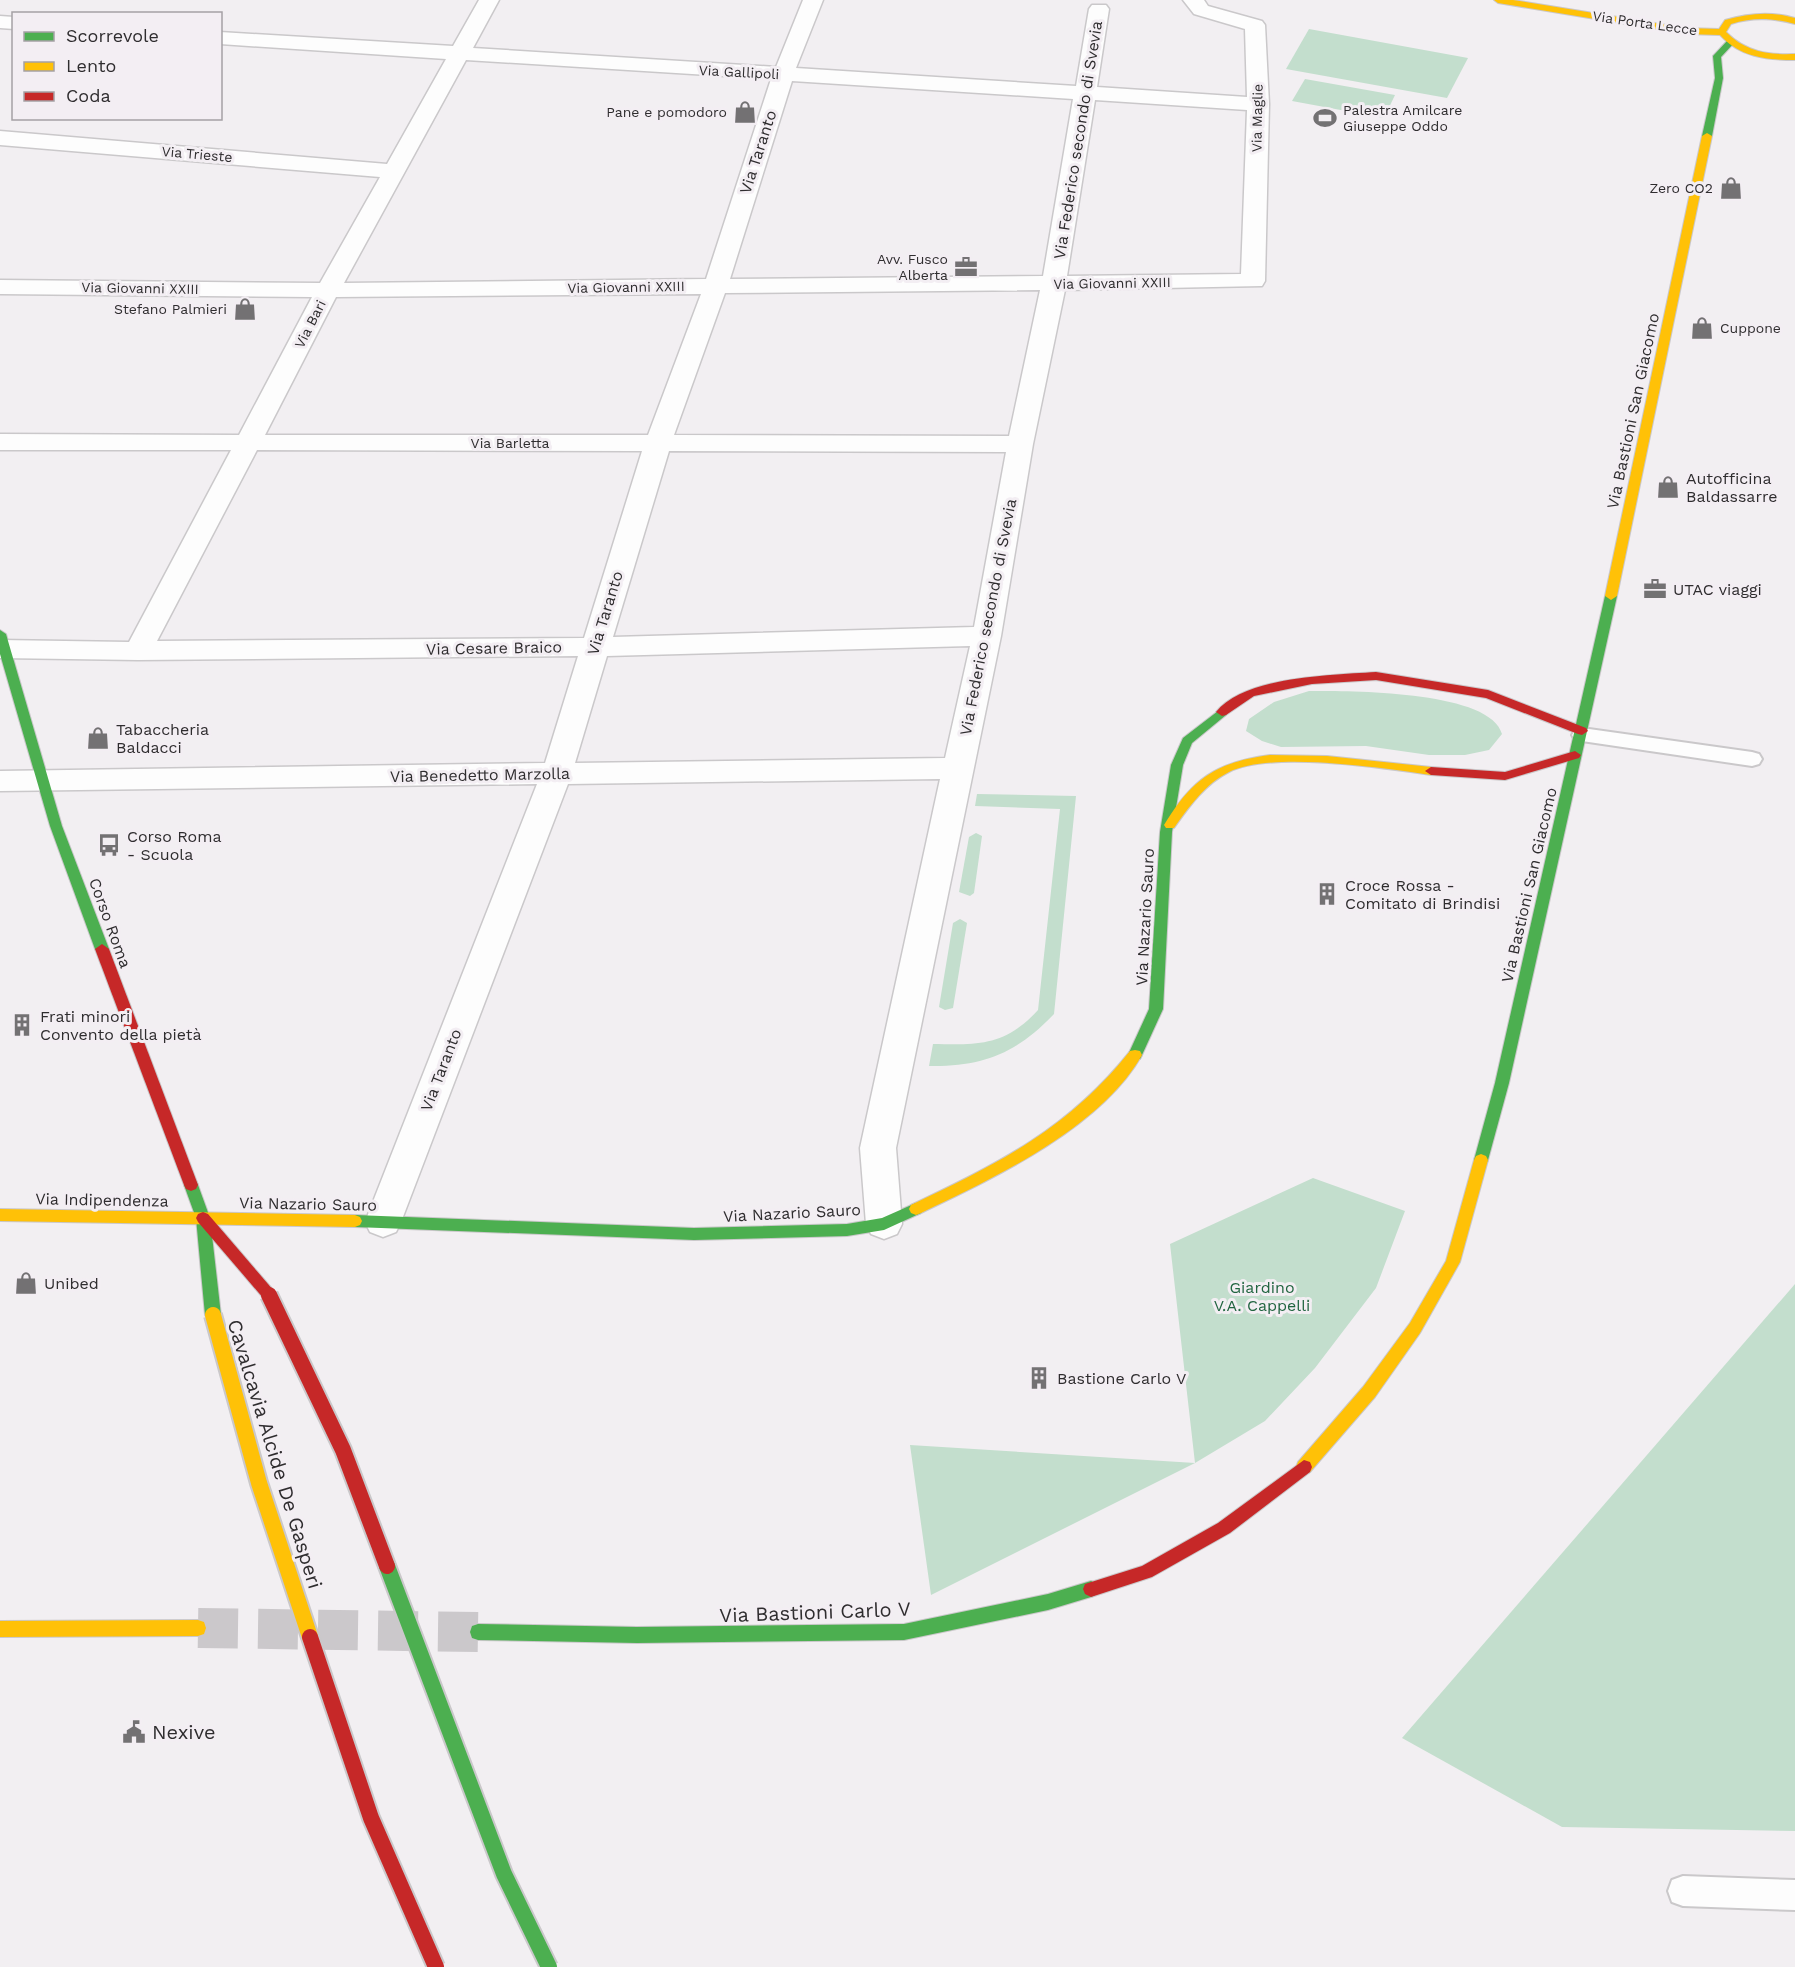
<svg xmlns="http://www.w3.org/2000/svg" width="1795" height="1967" viewBox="0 0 1795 1967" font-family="'Work Sans',sans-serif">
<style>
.green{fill:#c3decd}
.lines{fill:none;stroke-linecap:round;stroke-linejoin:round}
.secondary-tunnel{stroke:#cbc8cb;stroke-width:40;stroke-dasharray:40 20;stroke-linecap:butt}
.lane-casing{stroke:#cac8ca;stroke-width:4}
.street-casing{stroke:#cac8ca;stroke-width:3}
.fast-casing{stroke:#cac8ca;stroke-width:2}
.slow-casing{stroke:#cac8ca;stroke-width:2}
.jam-casing{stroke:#cac8ca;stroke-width:2}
.lane{fill:#fdfdfd;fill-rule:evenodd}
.street{fill:#fdfdfd;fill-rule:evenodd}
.fast{fill:#4caf50;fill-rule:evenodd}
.slow{fill:#ffc107;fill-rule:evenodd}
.jam{fill:#c62828;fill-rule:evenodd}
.fast-bridge-casing{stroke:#cac8ca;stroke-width:20;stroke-linecap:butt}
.slow-bridge-casing{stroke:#cac8ca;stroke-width:20;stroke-linecap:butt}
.jam-bridge-casing{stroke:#cac8ca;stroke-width:20;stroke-linecap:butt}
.fast-bridge{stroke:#4caf50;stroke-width:16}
.slow-bridge{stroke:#ffc107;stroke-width:16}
.jam-bridge{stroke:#c62828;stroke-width:16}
.labels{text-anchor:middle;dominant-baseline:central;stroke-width:6;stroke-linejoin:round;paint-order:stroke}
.far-street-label{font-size:14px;fill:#2f2d2f;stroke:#f3eef3}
.far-poi-label{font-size:14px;fill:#2f2d2f;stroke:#f3eef3;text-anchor:end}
.street-label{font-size:16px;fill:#2f2d2f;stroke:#f3eef3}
.poi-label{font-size:16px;fill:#2f2d2f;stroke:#f3eef3;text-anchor:start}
.park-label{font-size:16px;fill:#216540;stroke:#f3eef3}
.near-street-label{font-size:20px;fill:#2f2d2f;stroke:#f3eef3}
.near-poi-label{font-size:20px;fill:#2f2d2f;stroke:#f3eef3;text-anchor:start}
</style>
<rect width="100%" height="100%" fill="#f2eff2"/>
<!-- green -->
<g class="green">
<path d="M1309,29L1468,58L1447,98L1286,69Z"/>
<path d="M1305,79L1395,95L1384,118L1292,101Z"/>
<path d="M1309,691C1348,691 1490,690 1502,734L1489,750L1465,755H1429L1366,746L1281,747L1262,741L1246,731L1249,719L1274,702Z"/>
<path d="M977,794L1076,796L1054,1014C1017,1053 983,1067 929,1066L933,1044C979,1045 1005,1046 1038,1010L1060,809L975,806Z"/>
<path d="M976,833L982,836L974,893L970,896L959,892L969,837Z"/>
<path d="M960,919L967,923L953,1008L945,1010L939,1007L953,923Z"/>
<path d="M1313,1178L1405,1211L1376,1288L1315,1368L1265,1421L1195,1463L931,1595L910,1445L1195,1463L1170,1244Z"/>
<path d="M1795,1284V1831L1562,1827L1402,1738Z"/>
</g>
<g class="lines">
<!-- secondary-tunnel -->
<path class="secondary-tunnel" d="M198,1628L478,1632"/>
<!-- lane casing -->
<g class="lane-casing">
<g id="lane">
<path d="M1582,728L1752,752L1759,754L1762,759L1759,764L1752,766L1575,740L1572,735L1575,730Z"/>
<path d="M1683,1876L1795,1880V1910L1683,1906L1672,1902L1668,1891L1672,1880Z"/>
</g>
</g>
<!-- street casing -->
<g class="street-casing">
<g id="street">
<path d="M479,0H499L473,48L776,67L803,0H823L796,68L1076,86L1089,9L1092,5H1106L1109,9L1097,87L1247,97L1245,29L1194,14L1183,0H1204L1208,6L1262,21L1265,25L1269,104L1265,281L1262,286L1065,290L1033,444L1001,636L896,1148L902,1224L897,1234L884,1239L871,1234L866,1224L860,1148L940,779L568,784L401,1222L396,1232L383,1237L370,1232L365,1222L537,784L0,791V771L545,763L578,656L138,660L0,658V640L129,642L231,450H0V434L239,435L312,297L0,294V280L320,283L380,177L0,145V131L387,164L446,59L220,44V32L453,46ZM466,60L771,79L706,279L344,283ZM792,81L1073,99L1043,276L730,279ZM1095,100L1247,110L1241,274L1067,276ZM1040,290L1009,436L674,435L725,293ZM701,294L648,435H265L336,297ZM257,450L642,451L584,638L157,641ZM669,451L1006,452L974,627L613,637ZM970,646L945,758L575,763L607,656Z"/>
<path d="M0,16L14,17V29L0,28Z"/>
</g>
</g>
<!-- fast casing -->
<g class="fast-casing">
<g id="fast">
<path d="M1727,41L1734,43L1721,57L1723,78L1712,136L1707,139L1702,136L1715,78L1713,56Z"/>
<path d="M1611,592L1617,596L1509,1083L1488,1160L1486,1164H1476L1474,1160L1495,1083L1605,596Z"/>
<path d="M0,630L6,634L62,826L109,949L107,952L102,954L95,949L50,826L0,654Z"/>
<path d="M1222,708L1228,712L1226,715L1192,743L1183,765L1172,832L1163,1009L1142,1055L1140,1059H1130L1128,1055L1149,1009L1160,832L1171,765L1183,738Z"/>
<path d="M191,1179L196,1181L198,1185L210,1218L221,1315L218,1320L213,1321L208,1320L205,1315L196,1218L184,1185L186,1181Z"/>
<path d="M916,1203L921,1205L923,1209L921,1213L884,1230L847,1236L694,1240L355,1227L350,1225L348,1221L350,1217L355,1215L694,1228L847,1224L882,1218Z"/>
<path d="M1091,1581L1097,1584L1099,1589L1097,1594L1091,1597L1048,1610L904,1640L637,1643L478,1640L472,1638L470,1632L472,1626L478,1624L637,1627L904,1624L1048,1594Z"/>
</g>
</g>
<!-- slow casing -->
<g class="slow-casing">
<g id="slow">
<path d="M1494,0H1513L1686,28L1719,29L1725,20C1749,13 1771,11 1795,18V24C1773,18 1753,17 1731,24L1726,32C1746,52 1768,55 1795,54V60C1766,60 1740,57 1720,35L1686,34L1498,3Z"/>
<path d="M1707,133L1712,136L1617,596L1611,600L1605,596L1702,136Z"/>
<path d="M1270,755L1327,756L1431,767L1437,771L1431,775C1383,768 1271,751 1229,772C1205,784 1189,807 1174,828H1166L1164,825C1192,779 1216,762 1270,755Z"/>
<path d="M1135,1050L1140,1051L1142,1055C1101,1128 994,1178 921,1213L916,1215L911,1213L909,1209L911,1205C999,1163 1068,1129 1130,1051Z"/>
<path d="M1481,1154L1486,1156L1488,1160L1460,1262L1420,1333L1375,1397L1310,1472L1304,1474L1298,1472L1296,1467L1298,1462L1363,1387L1410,1323L1446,1261L1474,1160L1476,1156Z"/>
<path d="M0,1209L355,1215L360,1217L362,1221L360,1225L355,1227L0,1221Z"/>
<path d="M198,1620L204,1622L206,1628L204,1634L198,1636L0,1637V1621Z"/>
</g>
</g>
<!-- jam casing -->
<g class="jam-casing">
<g id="jam">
<path d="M1376,672L1488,690L1586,728L1588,731L1582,735L1578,734L1486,698L1376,680L1312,684L1254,696L1226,715L1222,716L1216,712C1245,676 1333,675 1376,672Z"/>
<path d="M1575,751L1581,755L1579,758L1505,780L1431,775L1425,771L1431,767L1505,772Z"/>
<path d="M102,944L109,949L198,1185L196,1189L191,1191L186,1189L184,1185L95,949Z"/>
<path d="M203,1212L208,1214L274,1291L277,1295L274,1299L269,1301L264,1299L198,1222L196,1218L198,1214Z"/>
<path d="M1304,1460L1310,1462L1312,1467L1310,1472L1230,1533L1152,1577L1091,1597L1085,1594L1083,1589L1085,1584L1142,1566L1218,1523Z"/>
</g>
</g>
<!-- lane -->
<use href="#lane" class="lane"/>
<!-- street -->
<use href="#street" class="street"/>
<!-- fast -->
<use href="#fast" class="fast"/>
<!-- slow -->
<use href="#slow" class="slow"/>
<!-- jam -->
<use href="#jam" class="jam"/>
<!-- fast-bridge casing -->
<g class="fast-bridge-casing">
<path id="fast-bridge" d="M387,1566L504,1874L549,1967"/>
</g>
<!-- slow-bridge casing -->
<g class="slow-bridge-casing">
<path id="slow-bridge" d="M213,1315L259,1483L310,1637"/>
</g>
<!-- jam-bridge casing -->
<g class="jam-bridge-casing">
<g id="jam-bridge">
<path d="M269,1295L343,1450L387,1566"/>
<path d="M310,1637L371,1818L436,1967"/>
</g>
</g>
<!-- fast-bridge -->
<use href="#fast-bridge" class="fast-bridge"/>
<!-- slow-bridge -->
<use href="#slow-bridge" class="slow-bridge"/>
<!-- jam-bridge -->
<use href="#jam-bridge" class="jam-bridge"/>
</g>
<!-- icons -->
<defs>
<g id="shop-bare" transform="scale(1.8)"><path d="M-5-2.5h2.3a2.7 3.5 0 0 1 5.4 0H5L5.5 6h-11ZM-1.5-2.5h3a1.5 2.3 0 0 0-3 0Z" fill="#737173" stroke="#f3eef3" stroke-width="2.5" paint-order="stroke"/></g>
<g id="stadium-bare" transform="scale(1.8)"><path d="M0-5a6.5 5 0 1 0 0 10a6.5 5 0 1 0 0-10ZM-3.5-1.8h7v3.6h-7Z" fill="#737173" stroke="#f3eef3" stroke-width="2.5" paint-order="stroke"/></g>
<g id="office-bare" transform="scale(1.8)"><path d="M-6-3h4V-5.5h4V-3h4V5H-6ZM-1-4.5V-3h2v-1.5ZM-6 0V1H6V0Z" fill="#737173" stroke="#f3eef3" stroke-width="2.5" paint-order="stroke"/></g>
<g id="bus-bare" transform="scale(1.8)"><path d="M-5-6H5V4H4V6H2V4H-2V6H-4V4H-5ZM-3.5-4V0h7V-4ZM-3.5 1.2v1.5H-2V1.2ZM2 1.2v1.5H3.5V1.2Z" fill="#737173" stroke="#f3eef3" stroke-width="2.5" paint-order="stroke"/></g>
<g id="building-bare" transform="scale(1.8)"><path d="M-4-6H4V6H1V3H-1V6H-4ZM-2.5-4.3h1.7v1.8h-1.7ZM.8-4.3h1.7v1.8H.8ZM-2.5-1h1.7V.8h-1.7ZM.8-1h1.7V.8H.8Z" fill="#737173" stroke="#f3eef3" stroke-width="2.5" paint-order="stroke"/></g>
<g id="civic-bare" transform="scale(1.8)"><path d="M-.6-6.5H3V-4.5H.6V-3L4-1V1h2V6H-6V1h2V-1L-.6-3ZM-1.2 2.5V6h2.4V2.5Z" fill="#737173" stroke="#f3eef3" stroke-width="2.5" paint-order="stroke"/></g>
</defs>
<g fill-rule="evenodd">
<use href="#shop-bare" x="745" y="112"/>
<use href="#stadium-bare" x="1325" y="118"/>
<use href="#shop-bare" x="1731" y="188"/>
<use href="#office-bare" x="966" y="267"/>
<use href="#shop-bare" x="245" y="309"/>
<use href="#shop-bare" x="1702" y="328"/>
<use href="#shop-bare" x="1668" y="487"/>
<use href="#office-bare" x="1655" y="589"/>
<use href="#shop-bare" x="98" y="738"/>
<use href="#bus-bare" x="109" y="845"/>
<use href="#building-bare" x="1327" y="894"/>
<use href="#building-bare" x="22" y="1025"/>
<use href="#shop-bare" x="26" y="1283"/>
<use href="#building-bare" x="1039" y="1378"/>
<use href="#civic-bare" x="134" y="1732"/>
</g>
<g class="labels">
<!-- far-street labels -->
<g class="far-street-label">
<text transform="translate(1645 23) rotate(8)">Via Porta Lecce</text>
<text transform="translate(739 72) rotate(3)">Via Gallipoli</text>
<text transform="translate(1257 118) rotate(-89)">Via Maglie</text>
<text transform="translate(197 154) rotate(5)">Via Trieste</text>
<text transform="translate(1112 283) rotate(-1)">Via Giovanni XXIII</text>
<text transform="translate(626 287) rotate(-1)">Via Giovanni XXIII</text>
<text transform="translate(140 288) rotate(1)">Via Giovanni XXIII</text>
<text transform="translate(310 324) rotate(-63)">Via Bari</text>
<text x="510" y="443">Via Barletta</text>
</g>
<!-- far-poi labels -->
<g class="far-poi-label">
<text x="1343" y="110" text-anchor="start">Palestra Amilcare<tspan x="1343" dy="16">Giuseppe Oddo</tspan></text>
<text x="727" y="112">Pane e pomodoro</text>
<text x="1713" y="188">Zero CO2</text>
<text x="948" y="259">Avv. Fusco<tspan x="948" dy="16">Alberta</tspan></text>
<text x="227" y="309">Stefano Palmieri</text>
<text x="1720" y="328" text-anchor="start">Cuppone</text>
</g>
<!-- street labels -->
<g class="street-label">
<text transform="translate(1078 140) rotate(-81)">Via Federico secondo di Svevia</text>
<text transform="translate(758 152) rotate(-72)">Via Taranto</text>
<text transform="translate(1633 411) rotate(-78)">Via Bastioni San Giacomo</text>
<text transform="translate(605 613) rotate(-73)">Via Taranto</text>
<text transform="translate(988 617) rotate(-79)">Via Federico secondo di Svevia</text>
<text transform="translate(494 648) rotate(-1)">Via Cesare Braico</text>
<text transform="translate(480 775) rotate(-1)">Via Benedetto Marzolla</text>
<text transform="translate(1529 885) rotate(-77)">Via Bastioni San Giacomo</text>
<text transform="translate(1145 917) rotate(-87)">Via Nazario Sauro</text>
<text transform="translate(110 923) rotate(70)">Corso Roma</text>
<text transform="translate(441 1070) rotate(-69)">Via Taranto</text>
<text transform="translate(102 1200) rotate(1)">Via Indipendenza</text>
<text transform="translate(308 1204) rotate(1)">Via Nazario Sauro</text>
<text transform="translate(792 1213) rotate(-3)">Via Nazario Sauro</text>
</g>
<!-- poi labels -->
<g class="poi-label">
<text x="1686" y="478">Autofficina<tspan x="1686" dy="18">Baldassarre</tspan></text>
<text x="1673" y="589">UTAC viaggi</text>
<text x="116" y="729">Tabaccheria<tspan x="116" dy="18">Baldacci</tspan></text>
<text x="127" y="836">Corso Roma<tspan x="127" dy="18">- Scuola</tspan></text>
<text x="1345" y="885">Croce Rossa -<tspan x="1345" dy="18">Comitato di Brindisi</tspan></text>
<text x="40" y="1016">Frati minori<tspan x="40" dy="18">Convento della pietà</tspan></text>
<text x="44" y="1283">Unibed</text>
<text x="1057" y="1378">Bastione Carlo V</text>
</g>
<!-- park labels -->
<g class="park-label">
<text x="1262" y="1287">Giardino<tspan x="1262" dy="18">V.A. Cappelli</tspan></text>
</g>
<!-- near-street labels -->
<g class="near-street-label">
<text transform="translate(275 1454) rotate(73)">Cavalcavia Alcide De Gasperi</text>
<text transform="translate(815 1612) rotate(-2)">Via Bastioni Carlo V</text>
</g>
<!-- near-poi labels -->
<g class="near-poi-label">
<text x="152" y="1732">Nexive</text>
</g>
</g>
<!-- legend -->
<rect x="12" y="12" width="210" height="108" fill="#f3eef3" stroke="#a5a1a5" stroke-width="1.5"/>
<rect x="24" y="32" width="30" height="9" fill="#4caf50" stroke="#a5a1a5" stroke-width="1.5"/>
<text x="66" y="42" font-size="18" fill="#2f2d2f">Scorrevole</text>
<rect x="24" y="62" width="30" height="9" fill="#ffc107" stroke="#a5a1a5" stroke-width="1.5"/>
<text x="66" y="72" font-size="18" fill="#2f2d2f">Lento</text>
<rect x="24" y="92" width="30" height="9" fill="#c62828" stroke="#a5a1a5" stroke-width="1.5"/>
<text x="66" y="102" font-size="18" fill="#2f2d2f">Coda</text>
</svg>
